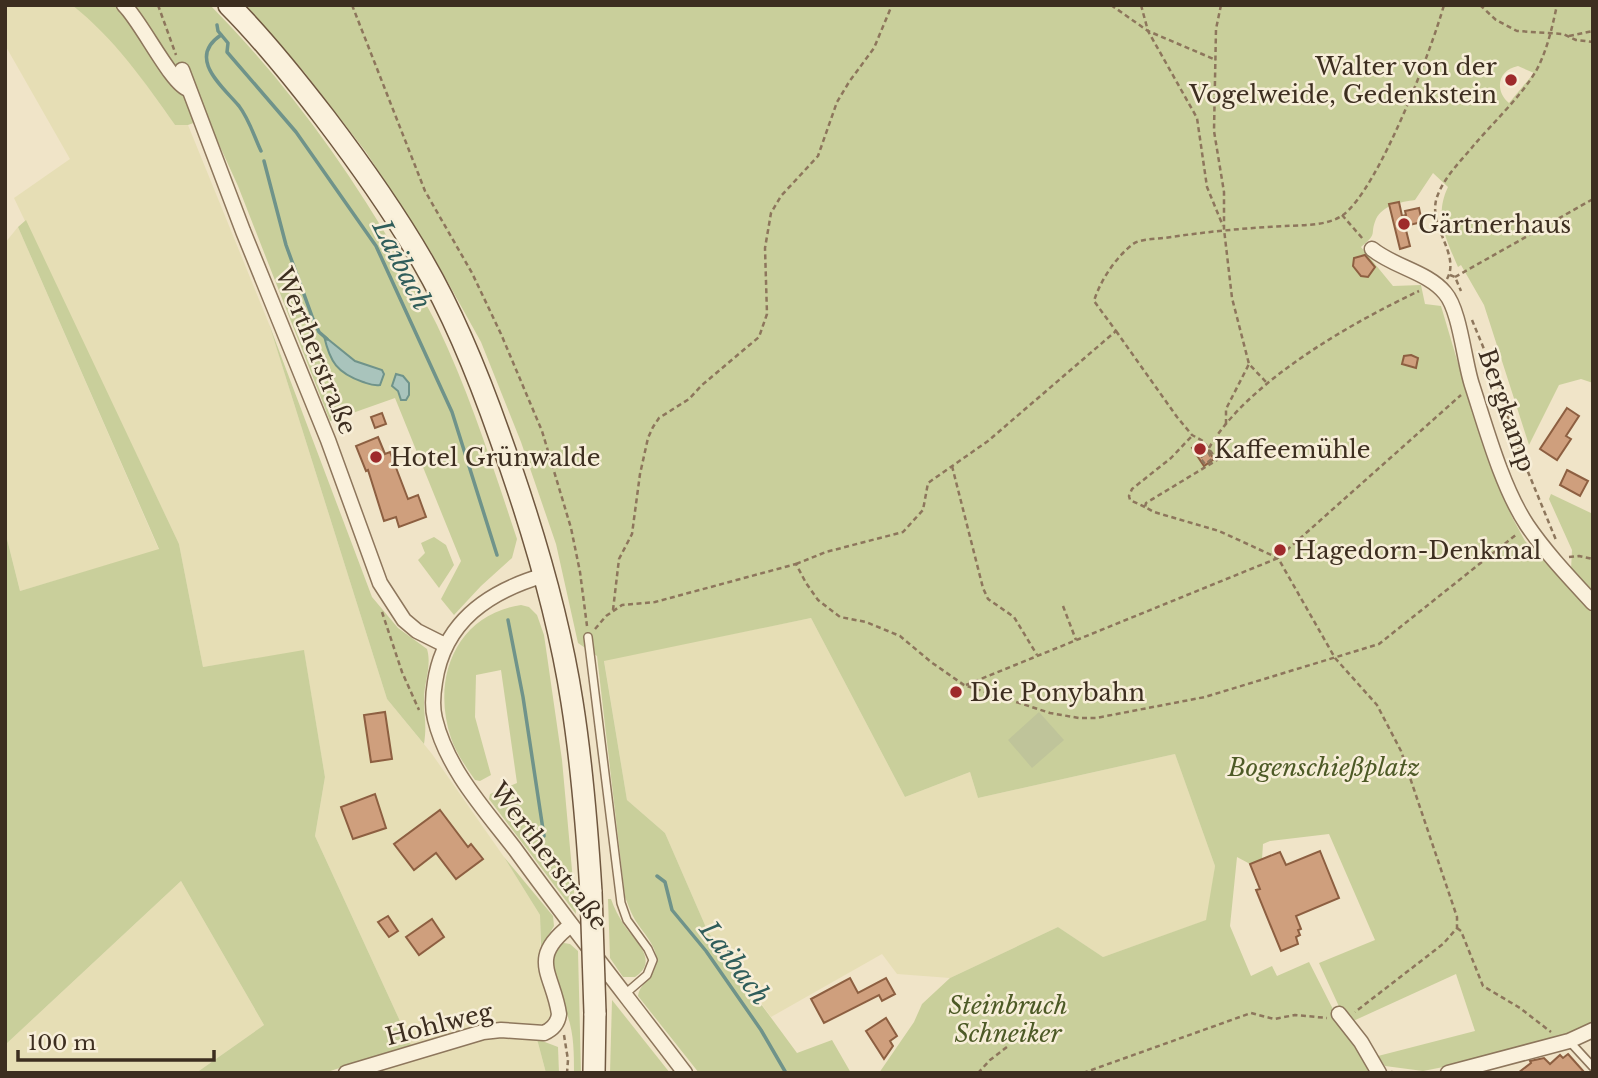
<svg xmlns="http://www.w3.org/2000/svg" width="1598" height="1078" viewBox="0 0 1598 1078" font-family="'Libre Baskerville',serif">
<style>
.farmland{fill:#e6deb5}
.green{fill:#c9cf9b;fill-rule:evenodd}
.cemetery{fill:#bfc49a}
.water{fill:#a9c4bc;stroke:#6f938a;stroke-width:2}
.lines{fill:none;stroke-linecap:round;stroke-linejoin:round}
.stream{stroke:#6f938a;stroke-width:3.5}
.building{fill:#cf9f7d;stroke:#8d5f41;stroke-width:2}
.service-casing{stroke:#8d765c;stroke-width:10}
.minor-casing{stroke:#8d765c;stroke-width:17}
.secondary-casing{stroke:#6f573f;stroke-width:24}
.path{stroke:#8d765c;stroke-width:2.5;stroke-dasharray:5 3.5;stroke-linecap:butt}
.service{stroke:#faf1dc;stroke-width:7}
.minor{stroke:#faf1dc;stroke-width:14}
.secondary{stroke:#faf1dc;stroke-width:21}
.secondary-bridge-casing{stroke:#6f573f;stroke-width:24;stroke-linecap:butt}
.secondary-bridge{stroke:#faf1dc;stroke-width:21}
.poi-dot{fill:#9e2a2b;stroke:#f7eed8;stroke-width:2.5}
.labels{text-anchor:middle;dominant-baseline:central;stroke-width:5;stroke-linejoin:round;paint-order:stroke}
.poi-label{font-size:24px;fill:#3d2e20;stroke:#f7eed8;text-anchor:start}
.street-label{font-size:24px;fill:#3d2e20;stroke:#f7eed8}
.park-label{font-size:24px;font-style:italic;fill:#4d5a26;stroke:#f7eed8}
.water-label{font-size:26px;font-style:italic;fill:#2f5d5a;stroke:#f7eed8}
</style>
<rect width="100%" height="100%" fill="#f0e4c8"/>
<!-- farmland -->
<g class="farmland">
<path d="M5,5H72L91,20L123,52L175,125H188L269,324L387,699L432,754L504,857L540,915V966L551,1010L549,1021L544,1024L478,1025L411,1045L315,836L325,777L304,651L203,667L179,544L14,198L70,159L5,45Z"/>
<path d="M18,227L159,550L20,591L5,531V243Z"/>
<path d="M811,618L905,797L970,772L978,798L1175,754L1215,866L1207,920L1103,957L1058,927L950,978L897,974L882,954L771,1017L708,932L665,833L627,800L604,660Z"/>
<path d="M181,881L264,1025L196,1073H5V1045Z"/>
<path d="M490,1036L537,1039L546,1073H362Z"/>
</g>
<!-- green -->
<g class="green">
<path d="M72,5H210C288,84 352,173 406,269C416,288 428,306 437,325C470,394 493,467 517,539L512,558L481,586L454,615L441,599L461,561L395,398L330,421L238,186L207,118L188,125H175C144,81 115,39 72,5Z"/>
<path d="M246,5H1593V383L1581,379L1559,385L1529,445L1484,305L1461,265L1458,267C1446,239 1434,216 1448,187L1433,173L1415,200C1401,202 1383,205 1376,219C1369,236 1379,232 1361,247L1393,286L1421,285L1425,304L1441,306L1468,397L1512,517L1525,541L1593,610V1024L1584,1029L1469,1062L1423,1071L1385,1066L1378,1056L1475,1031L1456,974L1351,1022L1342,1013L1319,963L1375,940L1329,834L1270,841L1263,844L1262,859L1250,864L1237,857L1230,926L1251,976L1272,966L1277,976L1309,962L1341,1025L1362,1057L1369,1073H879L914,1022L922,1004L950,978L1058,927L1103,957L1206,920L1215,866L1175,754L978,798L970,772L905,797L811,618L604,661L627,800L665,833L708,932L797,1053L832,1040L851,1073H699L638,996C639,985 651,979 655,968C662,949 642,933 634,918C630,911 628,904 625,897L597,656L578,643L556,544L521,442L481,342L431,252L366,152L305,73ZM1518,66L1534,73L1509,103C1494,90 1498,70 1518,66Z"/>
<path d="M26,220L179,544L203,667L304,650L325,777L315,836L411,1045L324,1073H196L264,1025L181,881L5,1045V531L20,591L159,549L18,227Z"/>
<path d="M269,324L372,597L398,628L427,649C432,666 424,682 424,699C424,718 427,725 424,744L387,699Z"/>
<path d="M1551,494L1593,514V595L1571,570L1572,550L1549,499Z"/>
<path d="M434,537L446,545L454,565L439,588L418,560L425,553L421,543Z"/>
<path d="M521,605L529,607L537,615L544,635L562,760L576,914L489,799L490,794L517,783L501,670L476,675L475,717L491,775L480,781L475,780C466,767 456,753 451,738C431,678 456,615 521,605Z"/>
<path d="M504,857L553,916L554,926L541,948L540,915Z"/>
<path d="M608,899H611C614,908 619,917 624,925C635,941 660,961 635,977H623L610,958Z"/>
<path d="M564,943L570,944L578,951L581,1073H574C574,1054 574,1035 568,1017C562,996 553,979 550,958L558,944Z"/>
<path d="M612,1000L670,1073H610Z"/>
<path d="M537,1039L558,1047L559,1073H546Z"/>
</g>
<!-- cemetery -->
<path class="cemetery" d="M1039,712L1064,740L1032,768L1008,740Z"/>
<!-- water -->
<g class="water">
<path d="M324,336L355,361L382,370L384,374L380,385C373,386 369,384 363,382C337,373 330,362 324,336Z"/>
<path d="M396,374L403,376L409,383V395L406,400H401L398,391L392,386Z"/>
</g>
<g class="lines">
<!-- stream -->
<g class="stream">
<path d="M217,25L218,31L228,43L227,52L296,132L376,246L452,412L497,555"/>
<path d="M221,35C186,58 223,87 239,106C249,119 254,136 261,151"/>
<path d="M264,161L286,245L313,319L319,332L327,339"/>
<path d="M508,620L523,697L544,836"/>
<path d="M657,876L665,882L672,910L706,951L761,1030L786,1073"/>
</g>
</g>
<!-- building -->
<g class="building">
<path d="M1399,202L1402,216L1406,215L1405,211L1419,208L1422,222L1405,226L1410,246L1400,249L1389,204Z"/>
<path d="M1365,255L1375,267L1368,277L1361,276L1353,266L1354,258Z"/>
<path d="M1411,355L1418,358L1416,368L1402,364L1404,356Z"/>
<path d="M1567,408L1579,416L1566,436L1571,439L1557,460L1540,449Z"/>
<path d="M382,413L386,424L375,428L371,417Z"/>
<path d="M378,437L385,454L390,452L408,499L418,495L426,517L399,527L396,517L384,521L368,470L366,471L356,446Z"/>
<path d="M1201,441L1214,459L1204,466L1192,448Z"/>
<path d="M1567,470L1588,481L1580,496L1560,485Z"/>
<path d="M385,712L392,759L371,762L364,715Z"/>
<path d="M375,794L386,828L353,839L341,807Z"/>
<path d="M440,810L468,847L471,844L483,859L456,879L436,853L414,870L394,844Z"/>
<path d="M1320,851L1339,898L1296,916L1301,929L1298,930L1300,935L1296,937L1298,944L1281,951L1256,890L1260,889L1250,864L1280,852L1286,865Z"/>
<path d="M388,916L398,931L389,937L378,922Z"/>
<path d="M432,919L444,937L419,955L406,937Z"/>
<path d="M850,978L858,993L886,978L895,994L882,1001L879,995L824,1023L811,999Z"/>
<path d="M886,1018L897,1036L890,1041L893,1046L884,1059L866,1031Z"/>
<path d="M1568,1054L1585,1073H1518L1531,1063L1530,1061L1544,1058L1550,1064L1560,1055L1563,1058Z"/>
</g>
<g class="lines">
<!-- service casing -->
<g class="service-casing">
<g id="service">
<path d="M588,637L621,903L627,920L648,949L653,960L647,975L625,994"/>
<path d="M1570,1042L1593,1067"/>
</g>
</g>
<!-- minor casing -->
<g class="minor-casing">
<g id="minor">
<path d="M124,5C141,21 172,85 188,89"/>
<path d="M182,70L243,231L328,440L380,583L404,620L417,631L445,645"/>
<path d="M1372,249C1394,267 1428,272 1445,293C1460,310 1464,361 1472,385C1486,428 1502,487 1527,525C1546,553 1570,578 1593,603"/>
<path d="M545,575C489,591 444,621 435,682C433,694 432,708 435,719C447,769 485,810 515,849C570,925 628,998 685,1073"/>
<path d="M1339,1014L1361,1042L1379,1073"/>
<path d="M346,1073L483,1032L501,1030L544,1033C553,1029 558,1023 559,1014C553,973 527,959 571,925"/>
<path d="M1448,1073L1569,1041L1593,1030"/>
</g>
</g>
<!-- secondary casing -->
<g class="secondary-casing">
<g id="secondary">
<path d="M229,5C264,40 295,79 325,118C360,164 394,212 423,262C455,317 479,377 500,437C531,523 558,611 572,702C582,765 587,828 591,892"/>
<path d="M594,1073L595,1013"/>
</g>
</g>
<!-- path -->
<g class="path">
<path d="M158,5L176,55"/>
<path d="M352,5L425,191L472,273L501,334L542,431L571,528L580,572L587,626"/>
<path d="M1111,5L1148,31L1216,60"/>
<path d="M1141,5L1148,31L1197,118L1207,187L1223,226"/>
<path d="M1221,5L1216,29L1214,131L1224,192V229L1232,298L1249,364L1266,382"/>
<path d="M1480,5L1496,20L1517,31L1563,34L1576,40L1593,42"/>
<path d="M1569,36L1593,31"/>
<path d="M1342,215L1363,239"/>
<path d="M1450,275L1455,277L1461,291"/>
<path d="M1455,277L1593,199"/>
<path d="M1447,279C1461,254 1427,226 1437,197C1444,177 1461,161 1474,145C1493,123 1522,95 1536,71C1547,51 1552,28 1557,5"/>
<path d="M1472,320L1491,366L1519,450L1556,540"/>
<path d="M1116,331L1177,417L1192,435L1203,441L1217,460L1146,503L1145,507L1154,512L1219,531L1278,558L1335,658L1377,705L1401,751L1457,917V928L1443,944L1355,1012"/>
<path d="M1484,374L1491,366"/>
<path d="M1226,424V409L1249,364"/>
<path d="M1209,448C1247,382 1351,323 1419,291"/>
<path d="M1208,452L1212,459L1205,464L1200,458L1210,450"/>
<path d="M952,466L983,588L988,599L1014,617L1037,655"/>
<path d="M1145,507L1130,500L1129,496L1132,489L1171,458L1191,437"/>
<path d="M1569,557L1579,556L1593,559"/>
<path d="M796,564L826,552L903,532L923,510L928,483L988,441L1116,331L1094,301C1100,281 1116,257 1133,244C1140,239 1154,239 1164,238C1204,232 1244,228 1285,226C1303,225 1328,226 1343,215C1379,188 1431,51 1444,5"/>
<path d="M1063,606L1076,640"/>
<path d="M613,610L619,559L632,534L640,474L648,438L653,427L659,418L689,399L702,385L759,337L767,314L765,248L771,213L781,196L818,156L837,102L849,82L874,48L892,5"/>
<path d="M382,612L402,672L419,710"/>
<path d="M595,629L606,616L622,605L655,602L796,564L806,583L818,600L840,617L866,622L900,636L931,662L964,685L1050,713L1079,718H1096L1205,697L1379,644L1517,534"/>
<path d="M966,685L1278,558L1461,395"/>
<path d="M1457,928L1461,931L1483,986L1520,1008L1551,1032"/>
<path d="M564,1035L568,1060L567,1073"/>
<path d="M1391,1072L1401,1073"/>
<path d="M978,1073L990,1060L1007,1047"/>
<path d="M1083,1073L1251,1013L1274,1019L1295,1015L1327,1018"/>
</g>
<!-- service -->
<use href="#service" class="service"/>
<!-- minor -->
<use href="#minor" class="minor"/>
<!-- secondary -->
<use href="#secondary" class="secondary"/>
<!-- secondary-bridge casing -->
<g class="secondary-bridge-casing">
<path id="secondary-bridge" d="M591,892L595,1013"/>
</g>
<!-- secondary-bridge -->
<use href="#secondary-bridge" class="secondary-bridge"/>
</g>
<!-- markers -->
<g class="poi-dot">
<circle cx="1511" cy="80" r="7"/>
<circle cx="1404" cy="224" r="7"/>
<circle cx="1200" cy="449" r="7"/>
<circle cx="376" cy="457" r="7"/>
<circle cx="1280" cy="550" r="7"/>
<circle cx="956" cy="692" r="7"/>
</g>
<g class="labels">
<!-- poi labels -->
<g class="poi-label">
<text x="1497" y="66" text-anchor="end">Walter von der<tspan x="1497" dy="28">Vogelweide, Gedenkstein</tspan></text>
<text x="1418" y="224">Gärtnerhaus</text>
<text x="1214" y="449">Kaffeemühle</text>
<text x="390" y="457">Hotel Grünwalde</text>
<text x="1294" y="550">Hagedorn-Denkmal</text>
<text x="970" y="692">Die Ponybahn</text>
</g>
<!-- street labels -->
<g class="street-label">
<text transform="translate(316 351) rotate(68)">Wertherstraße</text>
<text transform="translate(1507 410) rotate(71)">Bergkamp</text>
<text transform="translate(549 856) rotate(53)">Wertherstraße</text>
<text transform="translate(439 1024) rotate(-14)">Hohlweg</text>
</g>
<!-- park labels -->
<g class="park-label">
<text x="1324" y="767">Bogenschießplatz</text>
<text x="1008" y="1005">Steinbruch<tspan x="1008" dy="28">Schneiker</tspan></text>
</g>
<!-- water labels -->
<g class="water-label">
<text transform="translate(402 265) rotate(63)">Laibach</text>
<text transform="translate(735 963) rotate(53)">Laibach</text>
</g>
</g>
<!-- border -->
<rect width="1598" height="1078" fill="none" stroke="#3d2e20" stroke-width="14"/>
<!-- scale -->
<path d="M18 1050v10h196v-10" fill="none" stroke="#3d2e20" stroke-width="3.5"/>
<text x="28" y="1050" font-size="21" fill="#3d2e20" stroke="#f7eed8" stroke-width="5" paint-order="stroke">100 m</text>
</svg>
